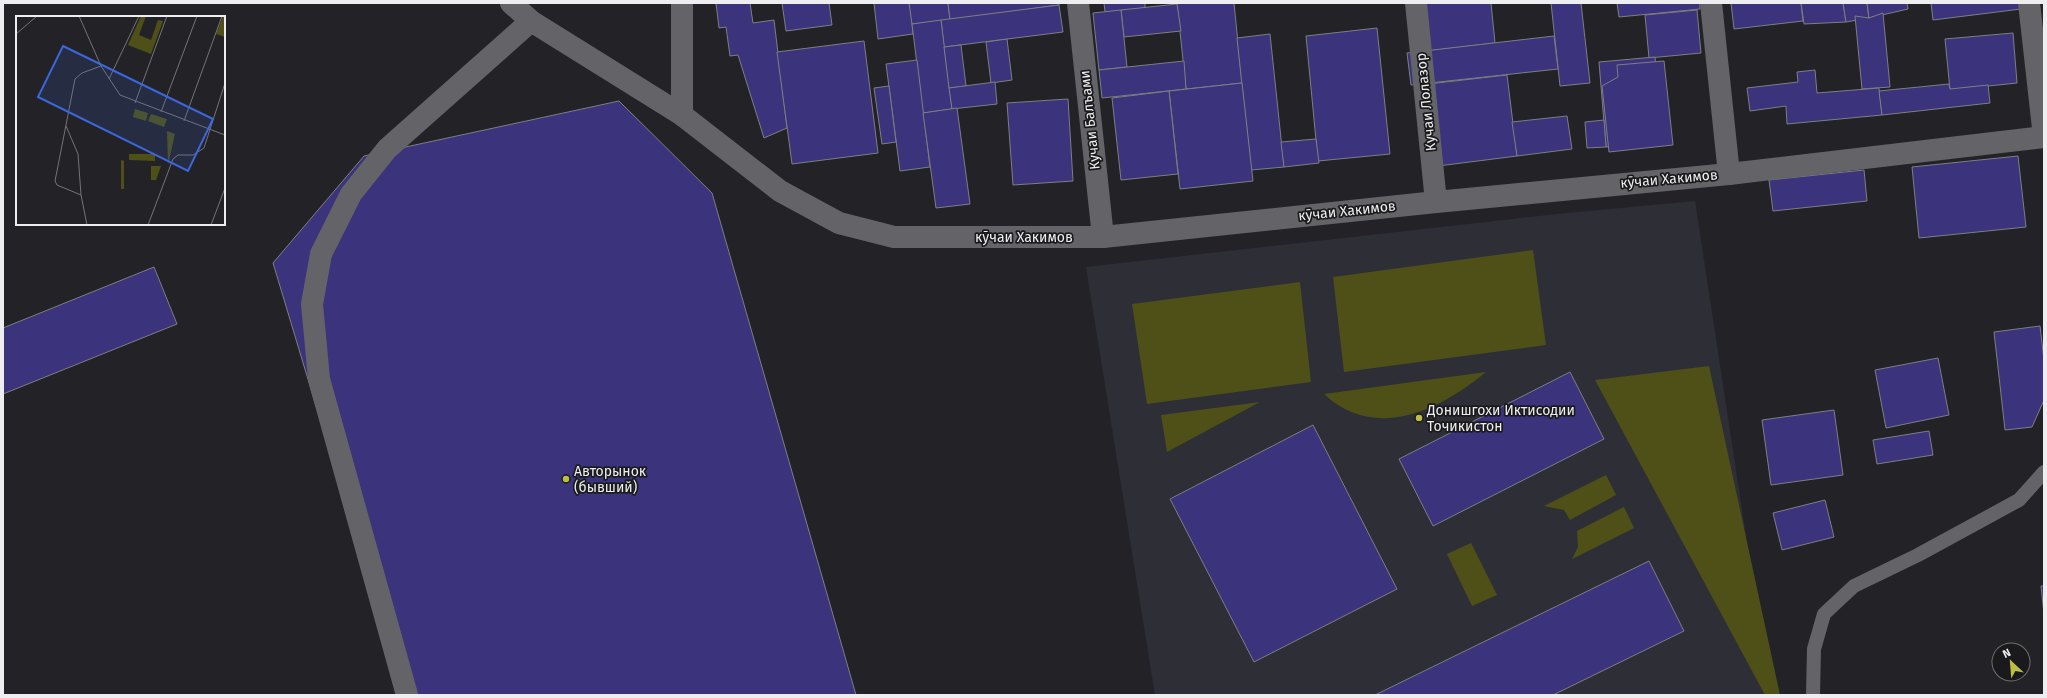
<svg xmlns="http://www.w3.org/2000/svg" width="2047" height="698" viewBox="0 0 2047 698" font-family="'Fira Sans',sans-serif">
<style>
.built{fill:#2e2e37}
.green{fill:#4e5018}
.building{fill:#3b337c;stroke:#7e7e83}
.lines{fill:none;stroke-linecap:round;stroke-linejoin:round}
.lane{stroke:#646468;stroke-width:14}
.street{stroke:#646468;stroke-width:22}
.poi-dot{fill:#bcbf44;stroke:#1a1a1d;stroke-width:1.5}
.labels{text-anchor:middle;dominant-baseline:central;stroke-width:3.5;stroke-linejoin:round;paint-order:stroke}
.street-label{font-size:14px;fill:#eeeef1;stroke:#1a1a1d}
.poi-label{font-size:14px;fill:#eeeef1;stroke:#1a1a1d;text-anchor:start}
.inset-road{fill:none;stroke:#747478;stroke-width:1}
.view{fill:#3c66dc;fill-opacity:0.15;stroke:#3c66dc;stroke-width:2}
.inset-edge{fill:none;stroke:#eeeef1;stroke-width:2}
</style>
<rect width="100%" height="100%" fill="#232327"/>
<!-- built -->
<path class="built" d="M1695,201L1751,569L1765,695H1155L1086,267L1557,214Z"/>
<!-- green -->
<g class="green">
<path d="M1533,250L1546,345L1344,372L1333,277Z"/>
<path d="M1300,282L1311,382L1147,404L1132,304Z"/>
<path d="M1709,366L1780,695H1765L1595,380Z"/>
<path d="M1486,372C1440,410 1375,442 1324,394Z"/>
<path d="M1260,402L1167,452L1161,415Z"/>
<path d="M1606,475L1616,495L1570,520L1564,510L1544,506Z"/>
<path d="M1624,507L1634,528L1572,559L1578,547L1577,531Z"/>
<path d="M1471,543L1497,595L1472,606L1447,554Z"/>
</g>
<!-- building -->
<g class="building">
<path d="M716,3H750L753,23L774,20L787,128L764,138L738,55L730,56L726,27L719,28Z"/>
<path d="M782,3H829L832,25L786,31Z"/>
<path d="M874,3H910L913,34L878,39Z"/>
<path d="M909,3H948L950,20L912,24Z"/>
<path d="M948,3H1059V5L950,20Z"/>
<path d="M1104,3H1145V8L1105,12Z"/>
<path d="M1177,3H1234L1242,83L1186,89Z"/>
<path d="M1413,3H1491L1495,43L1419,52Z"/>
<path d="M1551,3H1581L1590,83L1560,86Z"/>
<path d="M1617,3H1700V9L1619,17Z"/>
<path d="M1731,3H1801L1803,21L1734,29Z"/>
<path d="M1801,3H1843L1846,22L1804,24Z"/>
<path d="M1843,3H1867L1869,18L1846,22Z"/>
<path d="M1867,3H1907L1908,9L1869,18Z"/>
<path d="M1931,3H2028L2029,8L1933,20Z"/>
<path d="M1177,4L1181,31L1124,37L1121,10Z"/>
<path d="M1059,5L1063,32L944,47L941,20Z"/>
<path d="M1121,10L1127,67L1099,70L1093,13Z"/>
<path d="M1697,10L1701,53L1649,58L1645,15Z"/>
<path d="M1883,13L1890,87L1862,89L1855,16L1869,18Z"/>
<path d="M941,20L952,109L923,113L912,24Z"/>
<path d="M1377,28L1390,154L1318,161L1306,36Z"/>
<path d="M2013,33L2017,83L1950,90L1945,39Z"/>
<path d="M1270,34L1284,167L1251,170L1237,38Z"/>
<path d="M1554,36L1558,69L1411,85L1407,53Z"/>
<path d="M1007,39L1012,80L991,83L986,42Z"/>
<path d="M864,41L878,153L792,164L777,52Z"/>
<path d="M961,45L966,86L949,88L944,47Z"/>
<path d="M1655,57L1662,142L1606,147L1599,62Z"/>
<path d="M917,60L930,167L900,171L886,64Z"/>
<path d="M1184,61L1186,89L1102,98L1099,70Z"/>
<path d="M1664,61L1673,145L1609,152L1602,86L1618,77L1617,65Z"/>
<path d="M1815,70L1817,93L1879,88L1882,115L1787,124L1786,106L1750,111L1747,88L1798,82L1797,72Z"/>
<path d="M1507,75L1517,156L1438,166L1428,84Z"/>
<path d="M995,82L997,104L952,109L949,88Z"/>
<path d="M1242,83L1253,181L1180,189L1169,91Z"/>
<path d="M1949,84L1950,89L1988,85L1990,103L1882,115L1879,91Z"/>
<path d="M889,86L896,142L882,144L874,88Z"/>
<path d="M1169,91L1178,174L1121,180L1112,98Z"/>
<path d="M1068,99L1073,181L1013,185L1007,103Z"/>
<path d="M619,101L712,193L856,695H403L273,263L364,156Z"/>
<path d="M957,108L970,204L936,208L923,113Z"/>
<path d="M1567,116L1572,149L1517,156L1512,122Z"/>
<path d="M1604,120L1606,147L1587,148L1585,122Z"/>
<path d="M1316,139L1319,163L1284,167L1281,142Z"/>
<path d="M2018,156L2026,227L1919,238L1912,167Z"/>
<path d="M1864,170L1867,201L1773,211L1769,180Z"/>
<path d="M154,267L177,324L3,394V328Z"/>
<path d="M2040,326L2044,360V400L2032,427L2005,430L1994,332Z"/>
<path d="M1938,358L1949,415L1886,428L1875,370Z"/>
<path d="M1570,372L1604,439L1433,526L1399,459Z"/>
<path d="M1834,410L1843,475L1771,485L1762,420Z"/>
<path d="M1313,425L1397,589L1254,662L1170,499Z"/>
<path d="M1929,431L1933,455L1877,464L1873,440Z"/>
<path d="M1825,500L1834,537L1782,550L1773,513Z"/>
<path d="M1649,561L1684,631L1553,695H1375Z"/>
<path d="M2041,586H2044V614Z"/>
</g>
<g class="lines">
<!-- lane -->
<path class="lane" d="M1813,695L1814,649L1824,614L1854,586L1918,555L2019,500L2044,472"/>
<!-- street -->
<g class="street">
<path d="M511,3L531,21L682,115L780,191L839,223L894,237H1103L1436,202L1729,174L2044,137"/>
<path d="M682,3V115"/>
<path d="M1078,3L1103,237"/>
<path d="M1416,3L1436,202"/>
<path d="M1711,3L1729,174"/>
<path d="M2029,3L2044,137"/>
<path d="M407,695L319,379L312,304L321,254L351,194L387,149L531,21"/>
</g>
</g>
<!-- markers -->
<g class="poi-dot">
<circle cx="1419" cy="418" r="4"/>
<circle cx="566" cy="479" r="4"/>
</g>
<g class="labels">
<!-- street labels -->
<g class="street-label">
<text transform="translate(1426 102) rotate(-96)">Кучаи Лолазор</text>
<text transform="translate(1090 120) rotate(-96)">Кучаи Балъами</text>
<text transform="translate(1669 179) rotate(-5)">кӯчаи Хакимов</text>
<text transform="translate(1347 211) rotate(-6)">кӯчаи Хакимов</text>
<text x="1024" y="237">кӯчаи Хакимов</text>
</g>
<!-- poi labels -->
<g class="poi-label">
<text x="1427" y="410">Донишгохи Иктисодии<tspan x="1427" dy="16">Точикистон</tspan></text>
<text x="574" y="471">Авторынок<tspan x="574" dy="16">(бывший)</tspan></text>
</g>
</g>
<!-- overview -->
<g transform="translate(16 16)">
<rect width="209" height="209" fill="#232327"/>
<path d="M125,0H130L123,19L135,24L142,4L147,5L135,38L112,29ZM207,0H209V21L200,18ZM119,93L132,97L130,105L117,101ZM135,98L151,103L148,111L132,105ZM151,115L159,118L152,149ZM113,138H139V145L113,144ZM105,144L108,145V173H105ZM135,150H145L140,164H135Z" fill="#4e5018"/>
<path class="inset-road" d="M63,0L85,50L104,79L209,119M0,18L21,0M93,63L123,0M119,87L151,0M145,96L181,0M168,105L206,0M50,110L62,138L65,179L71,209M65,179L41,169L39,165L59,63L66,57L85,50M132,209L157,143L162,139H177L188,132L209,67M195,209L209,172"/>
<path class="view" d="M47,30L197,103L172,155L22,81Z"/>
<rect width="209" height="209" class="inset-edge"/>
</g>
<!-- border -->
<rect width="2047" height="698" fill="none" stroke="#eeeef1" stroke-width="8"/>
<!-- north arrow -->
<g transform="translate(2011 662) rotate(334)"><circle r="19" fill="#1a1a1d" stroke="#6f6f72"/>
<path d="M0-3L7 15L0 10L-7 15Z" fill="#bcbf44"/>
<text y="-6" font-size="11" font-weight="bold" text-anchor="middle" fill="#eeeef1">N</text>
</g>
</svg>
